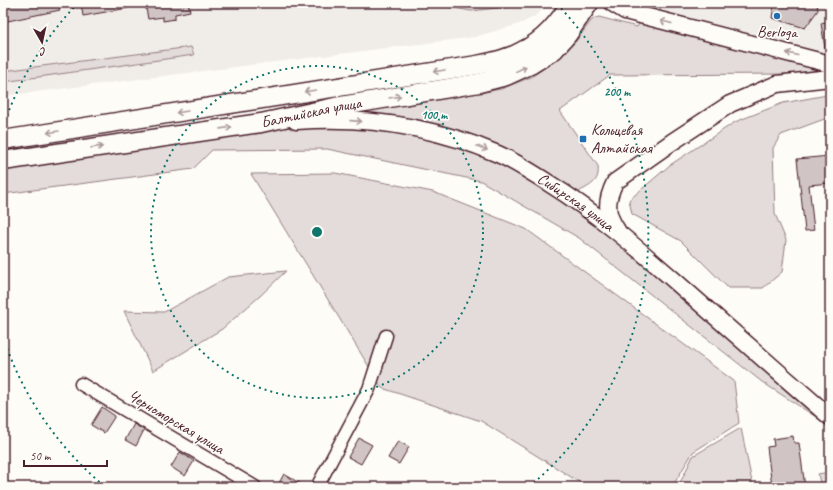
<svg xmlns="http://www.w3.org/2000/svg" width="833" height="490" viewBox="0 0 833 490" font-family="Caveat,sans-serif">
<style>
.built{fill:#f0ece8}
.green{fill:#e3dcda;stroke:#967e82}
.building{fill:#d0c5c4;stroke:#4a1f2b}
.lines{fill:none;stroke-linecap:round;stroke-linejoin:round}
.minor-casing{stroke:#4a1f2b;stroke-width:15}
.secondary-casing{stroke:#4a1f2b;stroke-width:19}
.primary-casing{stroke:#4a1f2b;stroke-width:21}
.minor{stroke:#fdfcf7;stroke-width:12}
.secondary{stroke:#fdfcf7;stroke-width:16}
.primary{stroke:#fdfcf7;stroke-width:18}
.oneway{stroke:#ac999b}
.ring{fill:none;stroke:#0f766e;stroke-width:2;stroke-dasharray:2 4}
.poi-dot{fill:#1f6fb2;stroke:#fdfcf7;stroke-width:1.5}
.labels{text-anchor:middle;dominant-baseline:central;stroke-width:3.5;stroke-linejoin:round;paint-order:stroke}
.poi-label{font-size:16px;fill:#4a1f2b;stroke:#fdfcf7}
.street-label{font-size:16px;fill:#4a1f2b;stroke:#fdfcf7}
.centre{fill:#0f766e;stroke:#fdfcf7;stroke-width:2}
.ring-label{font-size:12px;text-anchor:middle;font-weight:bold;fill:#0f766e;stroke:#fdfcf7;stroke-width:3.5;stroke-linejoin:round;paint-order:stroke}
</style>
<rect width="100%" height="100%" fill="#fdfcf7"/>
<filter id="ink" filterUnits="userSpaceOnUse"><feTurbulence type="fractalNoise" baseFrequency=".025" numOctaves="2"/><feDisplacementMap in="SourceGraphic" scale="8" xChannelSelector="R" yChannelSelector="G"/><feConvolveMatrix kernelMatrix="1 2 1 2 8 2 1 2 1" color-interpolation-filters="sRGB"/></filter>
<g filter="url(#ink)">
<!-- built -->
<g class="built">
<path d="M3,3H551L535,16L522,23L475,37L3,96Z"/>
<path d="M626,3H830V56Z"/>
</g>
<!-- green -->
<g class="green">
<path d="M426,3H541L471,11Z"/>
<path d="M599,17L637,27L639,23L826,70L789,74L610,75L560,111L598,166C600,183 590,185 577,193L444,127L400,117L343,111L405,100L404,106L501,89L531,77L561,57L576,41L591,21L595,18Z"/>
<path d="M191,47L194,55L3,82V71Z"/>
<path d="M827,95H830V117L781,135L773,148L775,214L786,240L782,272L763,288H728L681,241L632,214L629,200L670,165L735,122L783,103Z"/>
<path d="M331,122L399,127L489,154L600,223L830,425V426L762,382L579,238L481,181L327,149L212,150L193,169L3,194V167L251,128Z"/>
<path d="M335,173L433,192L526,229L734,381L739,423L693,452L672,487H587L481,421L382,388L251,174Z"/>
<path d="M286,271L260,296L222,329L153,371L124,311L164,312L228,277Z"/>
<path d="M741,428L753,487H678L693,456Z"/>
<path d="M830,472V487H821L818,474Z"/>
</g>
<!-- building -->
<g class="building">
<path d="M3,3H58L60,10L3,22Z"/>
<path d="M81,3H128V8L83,16Z"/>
<path d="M145,3H188L190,11L175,14V19L163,21V17L148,19Z"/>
<path d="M774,3H817L818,10L805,28L772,18Z"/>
<path d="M830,21V48H825L821,23Z"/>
<path d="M830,156V183L809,185L814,230L805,231L797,159Z"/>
<path d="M102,407L115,416L104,433L91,425Z"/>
<path d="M134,424L144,430L136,446L125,440Z"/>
<path d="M793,436L794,443H799L805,487H772L767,447L774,446L773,439Z"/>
<path d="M359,438L372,445L361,464L348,457Z"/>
<path d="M398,441L409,447L399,464L388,458Z"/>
<path d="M180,452L194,461L185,476L171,467Z"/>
<path d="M284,474L306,487H285L279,483Z"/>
</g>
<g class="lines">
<!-- minor casing -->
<g class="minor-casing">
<g id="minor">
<path d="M81,384L255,487"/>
<path d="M317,487L369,389L386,336"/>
</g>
</g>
<!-- secondary casing -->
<g class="secondary-casing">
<g id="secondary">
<path d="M612,3L625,11L830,64"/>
<path id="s1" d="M296,121C365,116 435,127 498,154C516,162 533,173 550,184C595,212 635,246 675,281C726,326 778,372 830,417"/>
<path d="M617,230C605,213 606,200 615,182L672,142L730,104L777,84L830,78"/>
</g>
</g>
<!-- primary casing -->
<g class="primary-casing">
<g id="primary">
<path d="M3,140L477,65C492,62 508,59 522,51C542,42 560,22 570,3"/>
<path id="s2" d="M3,161L261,123L335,107L479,83L506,76L532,64L554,50L568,34L589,3"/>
</g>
</g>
<!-- minor -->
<use href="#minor" class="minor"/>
<!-- secondary -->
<use href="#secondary" class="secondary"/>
<!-- primary -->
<use href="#primary" class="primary"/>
</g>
<!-- one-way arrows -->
<defs><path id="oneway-shaft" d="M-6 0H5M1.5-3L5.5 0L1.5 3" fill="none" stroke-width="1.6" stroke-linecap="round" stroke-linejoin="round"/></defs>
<g class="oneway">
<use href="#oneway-shaft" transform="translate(666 22) rotate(-166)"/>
<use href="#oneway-shaft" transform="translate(792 54) rotate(-166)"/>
<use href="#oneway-shaft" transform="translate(521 69) rotate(-26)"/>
<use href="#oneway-shaft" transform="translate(439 71) rotate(171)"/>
<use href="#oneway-shaft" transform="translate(310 91) rotate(171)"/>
<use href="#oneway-shaft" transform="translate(395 97) rotate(-9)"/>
<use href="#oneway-shaft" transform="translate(182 112) rotate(171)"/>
<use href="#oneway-shaft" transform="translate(356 121) rotate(4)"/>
<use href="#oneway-shaft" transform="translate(226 128) rotate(-8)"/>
<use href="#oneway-shaft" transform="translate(53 132) rotate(171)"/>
<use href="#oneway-shaft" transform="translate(97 147) rotate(-8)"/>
<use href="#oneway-shaft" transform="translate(482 148) rotate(21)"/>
</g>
</g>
<!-- distance rings -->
<g class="ring">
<circle cx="317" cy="232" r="166"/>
<path d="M104 486A331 331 0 0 1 3 337M3 127A331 331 0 0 1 77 4M557 4A331 331 0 0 1 530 486"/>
</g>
<!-- markers -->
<g class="poi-dot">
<circle cx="777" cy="16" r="4"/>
<rect x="579" y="135" width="8" height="8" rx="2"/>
</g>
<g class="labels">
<!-- poi labels -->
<g class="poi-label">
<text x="777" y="32">Berloga</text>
<text x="591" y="130" text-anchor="start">Кольцевая<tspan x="591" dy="18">Алтайская</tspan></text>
</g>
<!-- street labels -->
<g class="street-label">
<text stroke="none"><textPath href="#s2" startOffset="312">Балтийская улица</textPath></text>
<text stroke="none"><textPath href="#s1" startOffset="298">Сибирская улица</textPath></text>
<text transform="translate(176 422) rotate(31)">Черноморская улица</text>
</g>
</g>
<circle cx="317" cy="232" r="6" class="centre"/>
<g class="ring-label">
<text x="617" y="96">200 m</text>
<text x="434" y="119">100 m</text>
</g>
<!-- margin -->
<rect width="833" height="490" fill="none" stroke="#fdfcf7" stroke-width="16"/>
<rect x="8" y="8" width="817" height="474" fill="none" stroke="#4a1f2b" stroke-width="1.5" filter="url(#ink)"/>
<!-- north arrow -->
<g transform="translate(42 42) rotate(171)" stroke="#fdfcf7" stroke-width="3" paint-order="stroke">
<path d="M0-3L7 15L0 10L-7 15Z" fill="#4a1f2b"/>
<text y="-6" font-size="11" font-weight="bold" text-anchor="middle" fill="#4a1f2b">С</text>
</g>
<!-- scale -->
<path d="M24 460v6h83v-6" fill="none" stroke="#4a1f2b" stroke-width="2"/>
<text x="30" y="460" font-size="12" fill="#4a1f2b" stroke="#fdfcf7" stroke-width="3" paint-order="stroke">50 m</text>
</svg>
